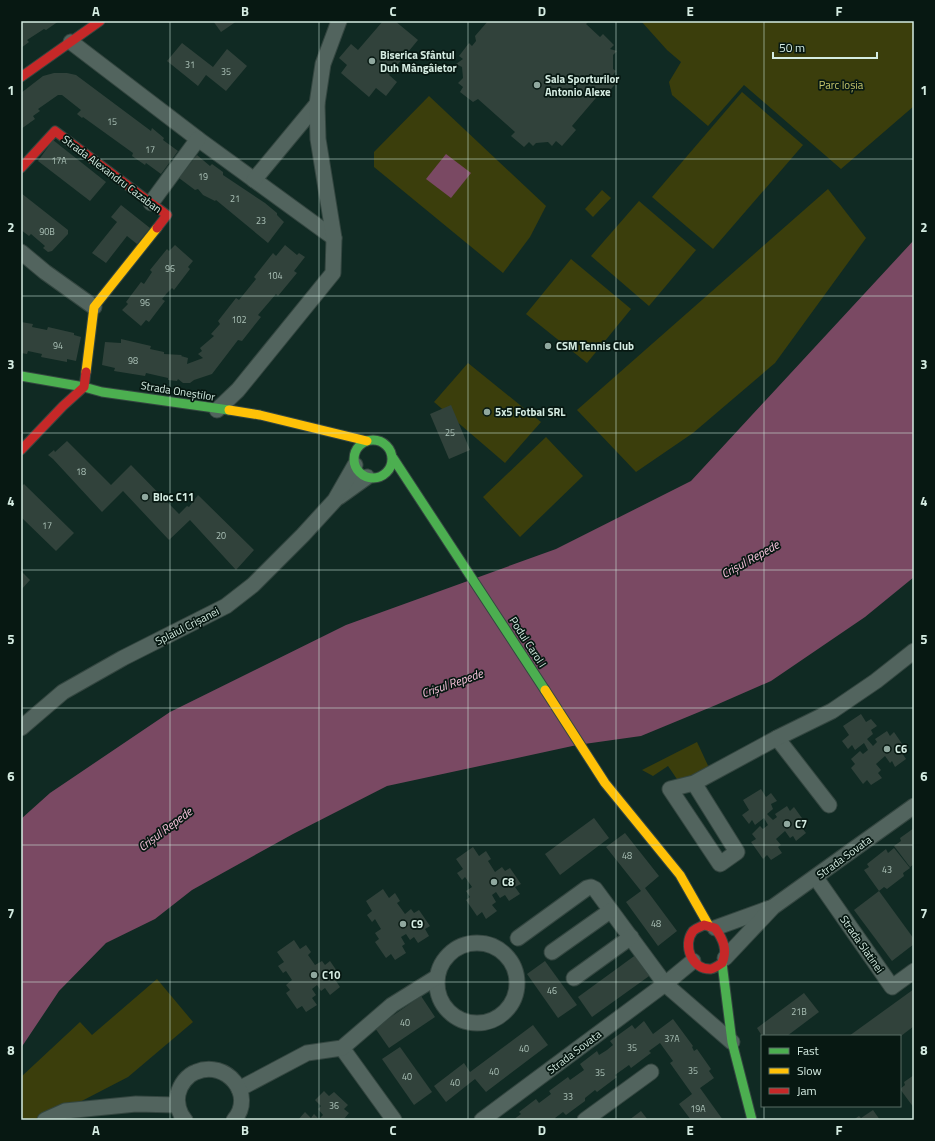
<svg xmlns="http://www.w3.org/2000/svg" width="935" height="1141" viewBox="0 0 935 1141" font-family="'Titillium Web',sans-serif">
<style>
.green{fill:#3b3e0c}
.water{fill:#7a4963}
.building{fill:#31423b}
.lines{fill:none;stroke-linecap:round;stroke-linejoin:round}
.street-casing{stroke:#344640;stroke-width:17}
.fast-casing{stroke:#344640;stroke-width:11}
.slow-casing{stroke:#344640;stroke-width:11}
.jam-casing{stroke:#344640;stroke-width:11}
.street{stroke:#52645e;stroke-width:15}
.fast{stroke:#4caf50;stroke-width:9}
.slow{stroke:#ffc107;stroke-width:9}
.jam{stroke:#c62828;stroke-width:9}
.grid{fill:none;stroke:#d5ece2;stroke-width:1;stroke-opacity:0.55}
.poi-dot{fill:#90a89f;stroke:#071812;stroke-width:1.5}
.labels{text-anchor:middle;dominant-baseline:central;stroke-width:3.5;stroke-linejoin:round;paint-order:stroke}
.number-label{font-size:9px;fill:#acc2b8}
.poi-label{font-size:11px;font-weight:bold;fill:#d5ece2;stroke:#071812;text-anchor:start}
.park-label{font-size:11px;fill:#c6c66b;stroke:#071812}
.street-label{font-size:11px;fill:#d5ece2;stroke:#071812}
.water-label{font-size:12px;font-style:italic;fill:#f5c0d9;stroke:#071812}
.neatline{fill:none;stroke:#d5ece2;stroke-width:1.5}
.grid-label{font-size:13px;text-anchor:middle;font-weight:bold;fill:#d5ece2}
</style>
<rect width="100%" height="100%" fill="#102a23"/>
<!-- green -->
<g class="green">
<path d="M641,21H914V106L841,169L744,85L708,126L672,95L669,82L681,62L667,50Z"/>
<path d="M742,92L803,145L713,249L652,197Z"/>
<path d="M429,96L546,206L530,237L503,273L374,167V152Z"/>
<path d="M828,189L866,238L775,363L693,433L636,472L577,410Z"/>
<path d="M602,190L611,198L593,217L585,209Z"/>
<path d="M639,201L696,250L649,306L591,256Z"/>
<path d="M571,259L631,309L587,363L526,314Z"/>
<path d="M468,363L541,422L505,463L434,402Z"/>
<path d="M546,437L583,476L520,537L483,497Z"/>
<path d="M697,742L711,772L681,785L668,766L653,776L642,770Z"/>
<path d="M157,979L193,1022L128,1077L45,1120H21V1077L80,1022L92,1035Z"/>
</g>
<!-- water -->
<g class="water">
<path d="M446,154L471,173L451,198L426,179Z"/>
<path d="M914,240V577L865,617L771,681L716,705L641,736L577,745L387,786L293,834L192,890L155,919L106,943L59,991L21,1048V819L50,793L170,712L346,625L556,549L691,481Z"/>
</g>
<!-- building -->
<g class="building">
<path d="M21,21H59L46,30L44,29L27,40L29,42L21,48Z"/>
<path d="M213,21H237L221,32Z"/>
<path d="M383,21H395L418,40L389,75L397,82L386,96L376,88L369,97L341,73L347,65L339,58L351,44L358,50Z"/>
<path d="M488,21H589L586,24L600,37L603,34L614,45L610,49L617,51L613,55V69L616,71L613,75L619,80L605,96L601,92L572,126L576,130L562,146L556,141L552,146L548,142L536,143L533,146L529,142L524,147L511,136L515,132L478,99L473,102L460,92L463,87L458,83L463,78L462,67L456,64L463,59L459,56L469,43L472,46L476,41L475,36Z"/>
<path d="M182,43L213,67L227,49L247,66L226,91L206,75L198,86L167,61Z"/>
<path d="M54,73H67L76,75L151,131L152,128L164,138L163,140L178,151L161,174L146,163L145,165L132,156L133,153L83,117L82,118L77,114L81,110L62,95H58L38,109L40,111L33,116L35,119L21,129V93L43,76Z"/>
<path d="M53,140L106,182L90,201L38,161Z"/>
<path d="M197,155L210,166L212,164L223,172V175L265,203L277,213V215L284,222L268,243L216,200L215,201L203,195L198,189L195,190L179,178Z"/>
<path d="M21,193L68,230V234L52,251L48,252L43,248L45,246L31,234L29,236L21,230Z"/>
<path d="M121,205L150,228L137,244L127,236L106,263L92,253L117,222L111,217Z"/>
<path d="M175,245L193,261L188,267L190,269L174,290L172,288L167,293L162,299L165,301L149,322L146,320L141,326L122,310L128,304L126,302L141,282L144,284L152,272L150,270L167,249L169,251Z"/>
<path d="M285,245L297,255L299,253L305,257L294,271L297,273L278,296L276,294L258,315L261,317L242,341L238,340L212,374L194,380L190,383H183L178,379L177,381L168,380V378L146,373L145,376L114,371L115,368L102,365L105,342L121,343V339L151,346L150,349L164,352V354L182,355L181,356L188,358L187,364L203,358L198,354L202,351L200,348L214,336L211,334L220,324L218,321L236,298L239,300L256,279L254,277L273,253L276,256Z"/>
<path d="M21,322L33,324L32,327L47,330L48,327L74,333V335L81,337L76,361L67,359V362L41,357L42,354L28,351L27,354L21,353Z"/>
<path d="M451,405L470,450L449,459L430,414Z"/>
<path d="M67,441L111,485L131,465L179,514L187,506L189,507L198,495L254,550L236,570L190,520L169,540L123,491L102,512L53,459L48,455L54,450L55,452Z"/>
<path d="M24,484L74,533L56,551L21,517V487Z"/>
<path d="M21,571L30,580L21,590Z"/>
<path d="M861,714L866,722L871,719L877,726L871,730L873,734L867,739L873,746L877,742L875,739L887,731L890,736L894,732L907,751L902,753L906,759L895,767L892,761L890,763L885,756L876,764L881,770L878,773L882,778L871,785L867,780L863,784L851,768L855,764L851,759L860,751L863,754L868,750L864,743L855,750L852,745L848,749L842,741L849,735L843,726Z"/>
<path d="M761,789L766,797L771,793L777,801L771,804L773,809L767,814L773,820L777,817L775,814L787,806L790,811L794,807L807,825L802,828L806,833L796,841L793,836L790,838L785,831L776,839L781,845L778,847L782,853L771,860L767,855L763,859L751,842L756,839L752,834L760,826L763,829L768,825L764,818L755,825L752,820L749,824L742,815L749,810L743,800Z"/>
<path d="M594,818L609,838L560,875L545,854Z"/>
<path d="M914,828V864L910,867L894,846L901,841L900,838Z"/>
<path d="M625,833L659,876L645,888L677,931L658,946L626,902L641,891L606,847Z"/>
<path d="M473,847L479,856L486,851L491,859L488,861L495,872L502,867L505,871L510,868L521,884L515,887L520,894L509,901L505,895L500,898L496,892L492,895L496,902L492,905L497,911L486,919L482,912L477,916L466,900L470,897L466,891L472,887L465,877L462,880L457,873L463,869L456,859Z"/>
<path d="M894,848L910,868L903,873L904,876L887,889L884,887L879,891L864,870L869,867L867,864L886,849L888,853Z"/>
<path d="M383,889L389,898L395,893L400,901L397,903L405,914L411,909L414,913L419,910L430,926L425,929L429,936L418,943L414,937L410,940L406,934L401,937L405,944L402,946L406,953L395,960L391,954L386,958L375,942L379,939L375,933L381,929L375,919L372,922L367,915L372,911L366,901Z"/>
<path d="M879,891L914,939V944L892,961L854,910Z"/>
<path d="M294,940L300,949L306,945L311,952L308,955L315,965L322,961L325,965L330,961L341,977L336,981L340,987L330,995L325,988L321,991L317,985L312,989L316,995L312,998L317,1005L306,1012L302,1006L297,1009L286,993L290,990L286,985L292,980L286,971L283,973L278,966L284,962L277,952Z"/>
<path d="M637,954L652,974L592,1017L578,997Z"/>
<path d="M545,961L577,1005L558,1018L527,974Z"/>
<path d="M914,989V1026L901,1036H849Z"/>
<path d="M804,993L819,1012L787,1036H762L757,1028Z"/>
<path d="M421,996L435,1017L389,1048L375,1028Z"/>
<path d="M673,1019L693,1046L692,1047L694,1051L697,1049L711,1069L709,1071L714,1078L700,1088L723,1120H691L679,1104L692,1094L670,1063L673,1061L660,1043L649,1051L651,1053L631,1068L629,1065L615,1075L617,1077L597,1092L595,1090L585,1098V1101L566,1115L563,1112L555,1118L556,1120H513L521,1114L519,1112L536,1099L539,1103L551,1094L549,1091L568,1077L570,1080L584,1070L580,1064L597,1051L599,1055L607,1050L613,1045L610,1041L632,1025L635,1029L644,1021L653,1034Z"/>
<path d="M533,1025L548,1045L486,1092L475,1079L446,1102L434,1086L464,1063L470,1072Z"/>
<path d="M400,1047L432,1092L414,1105L382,1059Z"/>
<path d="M914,1075V1108L900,1089L905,1085L904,1082Z"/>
<path d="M324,1091L329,1096L334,1092L348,1105L344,1109L349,1113L344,1119L346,1120H298L305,1112L311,1118L314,1114L319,1119L323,1115L318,1109L321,1106L315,1100Z"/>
<path d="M873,1110L880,1120H853L859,1116L861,1118Z"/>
<path d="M641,1111L648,1120H629Z"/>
</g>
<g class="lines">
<!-- street casing -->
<g class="street-casing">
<g id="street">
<path d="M71,42L198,139L334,238"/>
<path d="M254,180L317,104"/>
<path d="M151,203L198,139"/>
<path d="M21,252L45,272L94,307"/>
<path d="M217,410L238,390L333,273L334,238L318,139L317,104L323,64L339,21"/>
<path d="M339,497L367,477"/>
<path d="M21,728L63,692L123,658L226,606L253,585L303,535L335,500L355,465"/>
<path d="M777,738L829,805"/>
<path d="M694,783L670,789L720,864L737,852L694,783L777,738L832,711L876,681L914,651"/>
<path d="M816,878L892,987L914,971"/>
<path d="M715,928L770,908"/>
<path d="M518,938L587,888L591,887L595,889L665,984L732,1042"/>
<circle cx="477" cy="983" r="40"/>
<path d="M552,952L610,911"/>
<path d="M725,958L773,907L914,806"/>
<path d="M574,978L631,937"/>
<path d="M342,1048L394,1120"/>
<path d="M239,1089L307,1053L342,1048L392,1005L437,977"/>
<path d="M45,1120L65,1111L136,1104L177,1105"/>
<path d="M185,1120C179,1114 176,1102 178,1094C180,1085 187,1075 196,1072C226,1059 256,1095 234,1120"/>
<path d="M482,1120L665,984L693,961"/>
<path d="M585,1120L651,1072"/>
</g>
</g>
<!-- fast casing -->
<g class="fast-casing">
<g id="fast">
<path d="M21,376L84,387L102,392L229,410"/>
<circle cx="373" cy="459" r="19"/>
<path d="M393,458L545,690"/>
<path d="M722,963L732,1042L752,1120"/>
</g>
</g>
<!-- slow casing -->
<g class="slow-casing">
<g id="slow">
<path d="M86,372L94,307L157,228"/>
<path d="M229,410L260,415L367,441"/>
<path d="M545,690L605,783L680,875L709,926"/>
</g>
</g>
<!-- jam casing -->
<g class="jam-casing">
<g id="jam">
<path d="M21,77L100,21"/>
<path d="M21,168L55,131L167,215L157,228"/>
<path d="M21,450L63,406L84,387L86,372"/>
<path d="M704,925L715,928C723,939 728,950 722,963C719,965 715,968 711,969C692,970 682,945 693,931C696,928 700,927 704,925Z"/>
</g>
</g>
<!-- street -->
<use href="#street" class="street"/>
<!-- fast -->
<use href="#fast" class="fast"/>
<!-- slow -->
<use href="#slow" class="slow"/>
<!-- jam -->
<use href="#jam" class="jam"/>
</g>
<!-- grid -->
<path class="grid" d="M170,21V1120M319,21V1120M468,21V1120M616,21V1120M764,21V1036M21,159H914M21,296H914M21,433H914M21,570H914M21,708H914M21,845H914M21,982H914M764,1106V1120"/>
<!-- markers -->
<g class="poi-dot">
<circle cx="372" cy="61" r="4"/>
<circle cx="537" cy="85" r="4"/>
<circle cx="548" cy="346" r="4"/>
<circle cx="487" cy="412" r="4"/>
<circle cx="145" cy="497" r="4"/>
<circle cx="887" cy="749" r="4"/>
<circle cx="787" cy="824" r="4"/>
<circle cx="494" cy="882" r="4"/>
<circle cx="403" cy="924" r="4"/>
<circle cx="314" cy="975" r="4"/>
</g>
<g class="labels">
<!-- number labels -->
<g class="number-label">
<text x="190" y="64">31</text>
<text x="226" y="71">35</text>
<text x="112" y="121">15</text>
<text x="150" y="149">17</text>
<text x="59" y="160">17A</text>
<text x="203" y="176">19</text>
<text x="235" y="198">21</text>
<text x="261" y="220">23</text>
<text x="47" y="231">90B</text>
<text x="170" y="268">96</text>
<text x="275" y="275">104</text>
<text x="145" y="302">96</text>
<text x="239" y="319">102</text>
<text x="58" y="345">94</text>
<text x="133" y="360">98</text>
<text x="450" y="432">25</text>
<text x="81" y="471">18</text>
<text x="47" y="525">17</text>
<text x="221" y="535">20</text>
<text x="627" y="855">48</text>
<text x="887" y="869">43</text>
<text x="656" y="923">48</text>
<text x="552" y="990">46</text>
<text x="799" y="1011">21B</text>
<text x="405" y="1022">40</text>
<text x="672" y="1038">37A</text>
<text x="632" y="1047">35</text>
<text x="524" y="1048">40</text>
<text x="693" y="1070">35</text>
<text x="494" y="1071">40</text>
<text x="600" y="1072">35</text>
<text x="407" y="1076">40</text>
<text x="455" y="1082">40</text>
<text x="568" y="1096">33</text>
<text x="334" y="1105">36</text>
<text x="698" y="1108">19A</text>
</g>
<!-- poi labels -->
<g class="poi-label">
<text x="380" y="55">Biserica Sfântul<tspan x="380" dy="13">Duh Mângâietor</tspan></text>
<text x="545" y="79">Sala Sporturilor<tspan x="545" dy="13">Antonio Alexe</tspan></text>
<text x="556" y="346">CSM Tennis Club</text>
<text x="495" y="412">5x5 Fotbal SRL</text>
<text x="153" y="497">Bloc C11</text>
<text x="895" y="749">C6</text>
<text x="795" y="824">C7</text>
<text x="502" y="882">C8</text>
<text x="411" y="924">C9</text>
<text x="322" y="975">C10</text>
</g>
<!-- park labels -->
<g class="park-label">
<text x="841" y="85">Parc Ioșia</text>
</g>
<!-- street labels -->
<g class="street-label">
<text transform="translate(112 174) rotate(37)">Strada Alexandru Cazaban</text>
<text transform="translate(178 391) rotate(9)">Strada Oneștilor</text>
<text transform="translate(187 626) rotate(-27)">Splaiul Crișanei</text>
<text transform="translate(528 642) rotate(57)">Podul Carol I</text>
<text transform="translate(844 857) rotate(-36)">Strada Sovata</text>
<text transform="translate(862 944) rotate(55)">Strada Slatinei</text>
<text transform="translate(574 1052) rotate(-37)">Strada Sovata</text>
</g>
<!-- water labels -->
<g class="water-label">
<text transform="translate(750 559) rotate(-29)">Crișul Repede</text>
<text transform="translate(452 683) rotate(-19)">Crișul Repede</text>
<text transform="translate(165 829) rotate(-37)">Crișul Repede</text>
</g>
</g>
<!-- border -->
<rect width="935" height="1141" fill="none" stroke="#071812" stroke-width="44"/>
<!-- legend -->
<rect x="761" y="1035" width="140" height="72" fill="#071812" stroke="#596d65"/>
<rect x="769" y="1048" width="20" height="6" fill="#4caf50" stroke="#596d65"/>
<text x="797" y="1055" font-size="12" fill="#d5ece2">Fast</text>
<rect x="769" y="1068" width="20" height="6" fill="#ffc107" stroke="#596d65"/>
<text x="797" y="1075" font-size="12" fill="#d5ece2">Slow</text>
<rect x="769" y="1088" width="20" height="6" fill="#c62828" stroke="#596d65"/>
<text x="797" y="1095" font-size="12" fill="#d5ece2">Jam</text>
<!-- scale -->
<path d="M773 52v6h104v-6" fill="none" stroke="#d5ece2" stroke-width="2"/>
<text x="779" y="52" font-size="12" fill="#d5ece2" stroke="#071812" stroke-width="3" paint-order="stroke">50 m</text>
<rect x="22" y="22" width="891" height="1097" class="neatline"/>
<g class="grid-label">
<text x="96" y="16">A</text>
<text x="245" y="16">B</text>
<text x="393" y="16">C</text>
<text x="542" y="16">D</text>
<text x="690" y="16">E</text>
<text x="839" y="16">F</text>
<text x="11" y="95">1</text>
<text x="924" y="95">1</text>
<text x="11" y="232">2</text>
<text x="924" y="232">2</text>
<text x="11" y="369">3</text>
<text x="924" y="369">3</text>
<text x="11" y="506">4</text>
<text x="924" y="506">4</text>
<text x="11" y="644">5</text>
<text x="924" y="644">5</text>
<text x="11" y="781">6</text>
<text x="924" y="781">6</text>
<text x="11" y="918">7</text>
<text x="924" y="918">7</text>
<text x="11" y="1055">8</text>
<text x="924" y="1055">8</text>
<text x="96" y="1135">A</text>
<text x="245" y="1135">B</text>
<text x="393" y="1135">C</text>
<text x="542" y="1135">D</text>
<text x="690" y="1135">E</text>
<text x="839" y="1135">F</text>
</g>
</svg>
